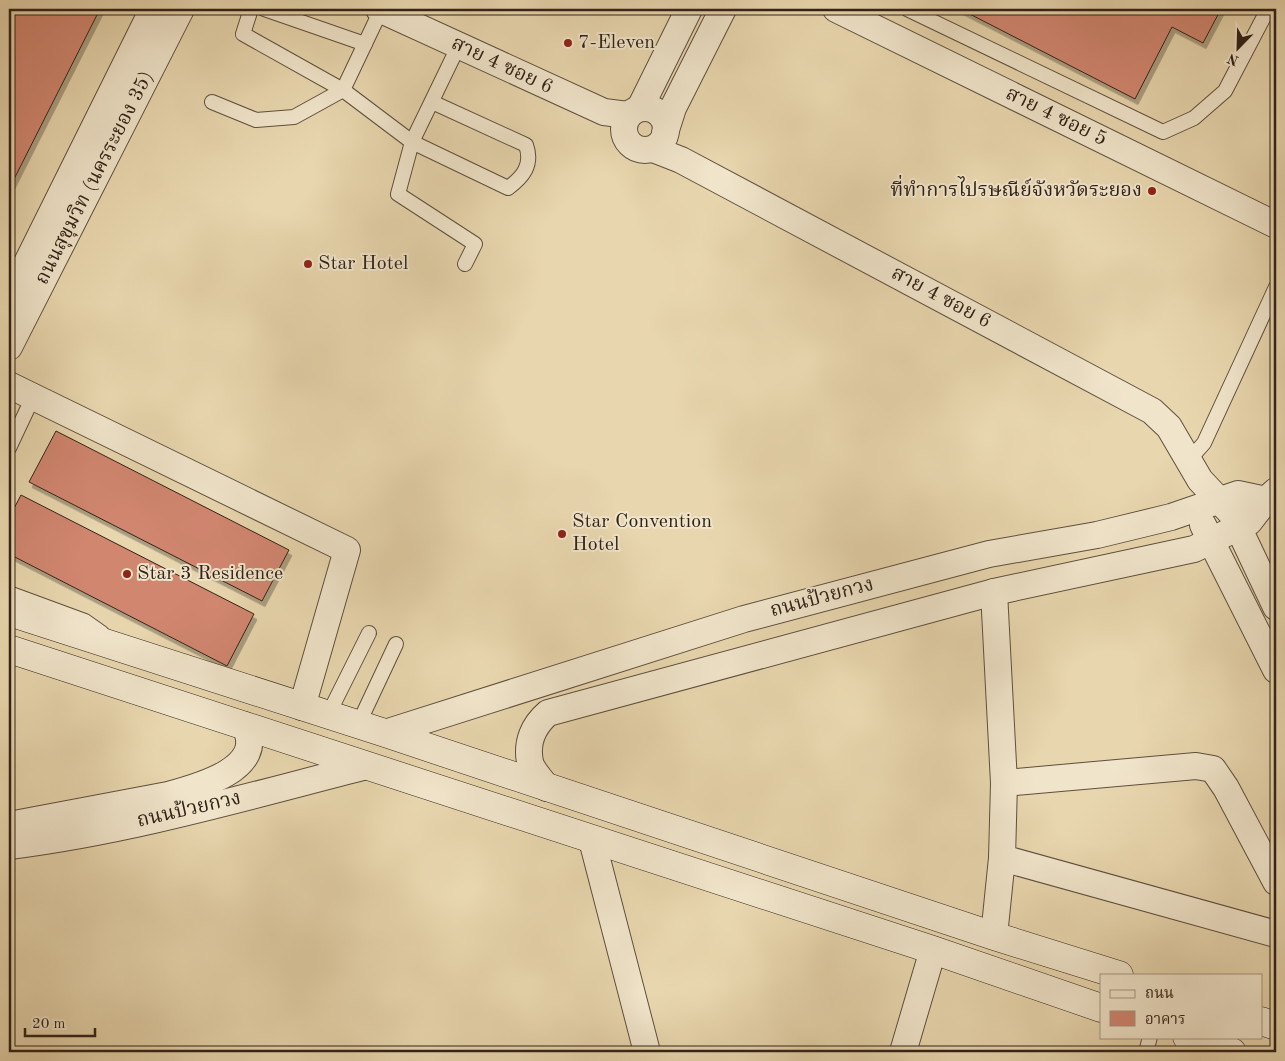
<svg xmlns="http://www.w3.org/2000/svg" width="1285" height="1061" viewBox="0 0 1285 1061" font-family="'Old Standard TT','Noto Serif Thai',serif">
<style>
.building{fill:#d18670;stroke:#312218;filter:url(#shadow)}
.lines{fill:none;stroke-linecap:round;stroke-linejoin:round}
.lane-casing{stroke:#5f4f3e;stroke-width:16}
.street-casing{stroke:#5f4f3e;stroke-width:28}
.secondary-casing{stroke:#312218;stroke-width:29}
.lane{stroke:#f0e4ca;stroke-width:14}
.street{stroke:#f0e4ca;stroke-width:26}
.secondary{stroke:#f0e4ca;stroke-width:28}
.poi-dot{fill:#8f2418;stroke:#f0e4ca;stroke-width:2}
.labels{text-anchor:middle;dominant-baseline:central;stroke-width:4;stroke-linejoin:round;paint-order:stroke}
.poi-label{font-size:20px;fill:#312218;stroke:#f0e4ca;text-anchor:start}
.street-label{font-size:20px;fill:#312218;stroke:#f0e4ca}
</style>
<defs>
<filter id="shadow"><feDropShadow dx="3" dy="5.5" stdDeviation="0" flood-color="#0004"/></filter>
</defs>
<rect width="100%" height="100%" fill="#e8d6ae"/>
<filter id="stains"><feTurbulence type="fractalNoise" baseFrequency=".004" numOctaves="4"/><feColorMatrix values="0 0 0 0 .2 0 0 0 0 .09 0 0 0 0 .02 0 0 0 .5 -.17"/></filter>
<radialGradient id="worn" r=".72"><stop offset=".6" stop-color="#630" stop-opacity="0"/><stop offset="1" stop-color="#630" stop-opacity=".3"/></radialGradient>
<!-- building -->
<g class="building">
<path d="M9,9H100L9,189Z"/>
<path d="M960,9H1221L1203,43L1172,27L1135,99Z"/>
<path d="M56,431L289,550L262,601L29,482Z"/>
<path d="M21,495L254,614L227,666L9,554V518Z"/>
</g>
<g class="lines">
<!-- lane casing -->
<g class="lane-casing">
<g id="lane">
<path d="M251,9L243,34L343,90L412,142L458,47"/>
<path d="M264,9L365,44"/>
<path d="M907,9L1163,132L1194,118L1225,91L1268,9"/>
<path d="M212,102L256,120L294,117L343,90L381,10"/>
<path d="M432,102L526,145C533,165 523,177 508,188L412,142L398,194L475,244L465,264"/>
<path d="M9,448L33,397"/>
<path d="M1189,460L1204,443L1276,287"/>
<path d="M9,593L85,621L102,633"/>
<path d="M328,715L369,633"/>
<path d="M358,725L396,644"/>
<path d="M1146,1052L1150,1037"/>
</g>
</g>
<!-- street casing -->
<g class="street-casing">
<g id="street">
<path d="M379,9L604,112L628,115"/>
<path d="M836,9L1276,225"/>
<circle cx="645" cy="129" r="21"/>
<path d="M640,108L689,9"/>
<path d="M665,133L673,108L723,9"/>
<path d="M653,149L681,160L1152,411L1169,427L1200,480L1232,514L1276,607"/>
<path d="M9,299L153,9"/>
<path d="M9,347L181,9"/>
<path d="M9,385L347,550L302,707"/>
<path d="M1203,525L1276,670"/>
<path d="M385,733L744,619L989,554L1097,535L1171,517L1238,494L1266,500"/>
<path d="M1004,783L1196,766L1213,769L1226,788L1276,882"/>
<path d="M547,788C542,780 532,771 530,762C526,742 534,725 548,713L994,592L1194,549L1249,522L1266,500L1276,491"/>
<path d="M9,825L168,795C198,787 269,768 244,725"/>
<path d="M592,840L647,1052"/>
<path d="M9,846C130,831 249,796 367,766"/>
<path d="M1002,858L1276,934"/>
<path d="M994,936L1002,858L1004,783L994,592"/>
<path d="M903,1052L933,950"/>
</g>
</g>
<!-- secondary casing -->
<g class="secondary-casing">
<g id="secondary">
<path d="M9,612L385,733L994,936L1119,975"/>
<path d="M9,649L933,950L1101,1008"/>
<path d="M1261,1021L1276,1026"/>
<path d="M1187,1037L1232,1052"/>
</g>
</g>
<!-- lane -->
<use href="#lane" class="lane"/>
<!-- street -->
<use href="#street" class="street"/>
<!-- secondary -->
<use href="#secondary" class="secondary"/>
</g>
<!-- markers -->
<g class="poi-dot">
<circle cx="568" cy="43" r="5"/>
<circle cx="1152" cy="191" r="5"/>
<circle cx="308" cy="264" r="5"/>
<circle cx="562" cy="534" r="5"/>
<circle cx="127" cy="574" r="5"/>
</g>
<g class="labels">
<!-- poi labels -->
<g class="poi-label">
<text x="578" y="43">7-Eleven</text>
<text x="1142" y="191" text-anchor="end">ที่ทำการไปรษณีย์จังหวัดระยอง</text>
<text x="318" y="264">Star Hotel</text>
<text x="572" y="522">Star Convention<tspan x="572" dy="23">Hotel</tspan></text>
<text x="137" y="574">Star 3 Residence</text>
</g>
<!-- street labels -->
<g class="street-label">
<text transform="translate(502 66) rotate(25)">สาย 4 ซอย 6</text>
<text transform="translate(1056 117) rotate(26)">สาย 4 ซอย 5</text>
<text transform="translate(95 178) rotate(-63)">ถนนสุขุมวิท (นครระยอง 35)</text>
<text transform="translate(941 298) rotate(28)">สาย 4 ซอย 6</text>
<text transform="translate(822 598) rotate(-15)">ถนนป้วยกวง</text>
<text transform="translate(189 810) rotate(-13)">ถนนป้วยกวง</text>
</g>
</g>
<!-- margin -->
<rect width="1285" height="1061" fill="none" stroke="#e8d6ae" stroke-width="30"/>
<rect x="10" y="10" width="1265" height="1041" fill="none" stroke="#312218" stroke-width="2.5"/>
<rect x="15" y="15" width="1255" height="1031" fill="none" stroke="#312218"/>
<!-- legend -->
<rect x="1100" y="974" width="162" height="65" fill="#f0e4ca" stroke="#a49683"/>
<rect x="1110" y="990" width="25" height="8" fill="#f0e4ca" stroke="#a49683"/>
<text x="1145" y="998" font-size="15" fill="#312218">ถนน</text>
<rect x="1110" y="1011" width="25" height="15" fill="#d18670" stroke="#a49683"/>
<text x="1145" y="1024" font-size="15" fill="#312218">อาคาร</text>
<!-- north arrow -->
<g transform="translate(1238 48) rotate(203)" stroke="#f0e4ca" stroke-width="4" paint-order="stroke">
<path d="M0-4L9 19L0 12L-9 19Z" fill="#312218"/>
<text y="-8" font-size="14" font-weight="bold" text-anchor="middle" fill="#312218">N</text>
</g>
<!-- scale -->
<path d="M25 1028v8h70v-8" fill="none" stroke="#312218" stroke-width="2.5"/>
<text x="32" y="1028" font-size="15" fill="#312218" stroke="#f0e4ca" stroke-width="4" paint-order="stroke">20 m</text>
<rect width="100%" height="100%" filter="url(#stains)"/>
<rect width="100%" height="100%" fill="url(#worn)"/>
</svg>
